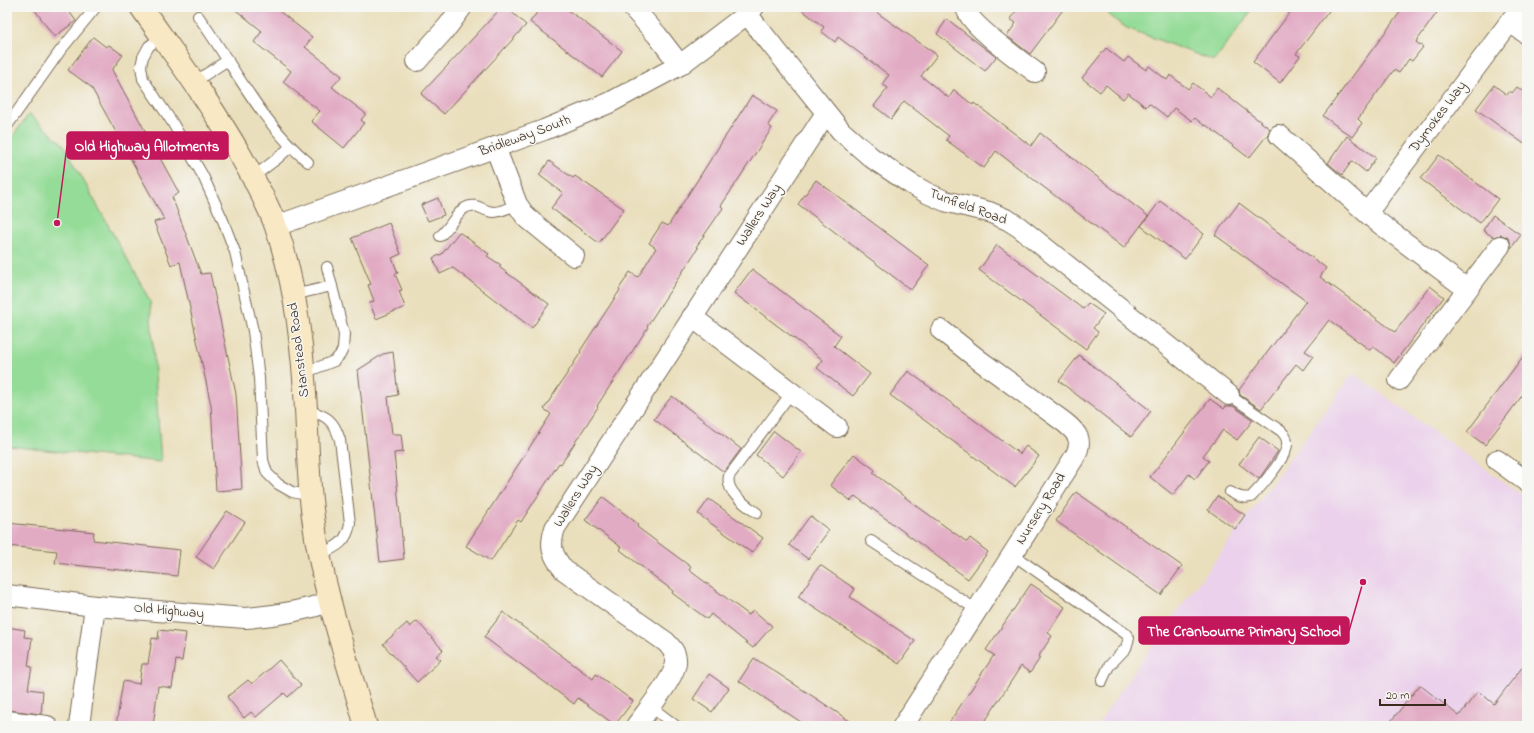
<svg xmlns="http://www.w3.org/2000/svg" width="1534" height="733" viewBox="0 0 1534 733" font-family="'Indie Flower',sans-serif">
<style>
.built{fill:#ebd1eb}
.green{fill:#94dc97;stroke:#68835a}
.building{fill:#e2abc4}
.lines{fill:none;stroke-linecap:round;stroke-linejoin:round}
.lane-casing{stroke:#786955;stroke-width:12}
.street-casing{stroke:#786955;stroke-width:22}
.secondary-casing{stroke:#786955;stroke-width:24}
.lane{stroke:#fff;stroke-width:10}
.street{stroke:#fff;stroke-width:20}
.secondary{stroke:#f8e8c3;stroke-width:22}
.labels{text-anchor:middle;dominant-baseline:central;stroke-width:3;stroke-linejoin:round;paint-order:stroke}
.street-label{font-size:14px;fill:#3b2a1e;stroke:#f6f6f2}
.leader{fill:none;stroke:#c2185b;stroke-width:1.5}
.callout-dot{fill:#c2185b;stroke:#f6f6f2;stroke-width:1.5}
.callout{fill:#c2185b;stroke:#c2185b;stroke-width:1.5}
.callout-label{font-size:15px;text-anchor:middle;font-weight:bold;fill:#fff}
</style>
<rect width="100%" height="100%" fill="#f6f6f2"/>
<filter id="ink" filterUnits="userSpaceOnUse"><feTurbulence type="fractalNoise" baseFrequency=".025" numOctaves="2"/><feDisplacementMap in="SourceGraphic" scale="8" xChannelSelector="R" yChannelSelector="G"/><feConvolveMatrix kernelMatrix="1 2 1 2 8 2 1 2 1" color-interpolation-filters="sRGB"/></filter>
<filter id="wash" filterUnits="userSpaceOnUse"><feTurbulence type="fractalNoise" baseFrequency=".012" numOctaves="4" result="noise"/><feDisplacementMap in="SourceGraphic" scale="16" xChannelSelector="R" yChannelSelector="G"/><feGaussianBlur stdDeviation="0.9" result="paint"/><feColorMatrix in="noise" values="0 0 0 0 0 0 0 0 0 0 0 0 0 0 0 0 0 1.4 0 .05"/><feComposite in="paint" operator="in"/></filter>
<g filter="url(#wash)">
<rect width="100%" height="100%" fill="#eadfbc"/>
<!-- built -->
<path class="built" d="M1353,373L1527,499V726H1097L1138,665Z"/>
<!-- green -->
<g class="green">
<path d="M1100,7H1254L1214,61L1127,28L1119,23Z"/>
<path d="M29,114L64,145L150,301L161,462L7,446V144Z"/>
</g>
<g id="blocks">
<!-- building -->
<g class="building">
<path d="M33,7H66L76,21L54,37Z"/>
<path d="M232,7H274L312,37L305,47L342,76L332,87L366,114L361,120L364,123L344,148L311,121L320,111L283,82L291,71L254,42L262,31Z"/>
<path d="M502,7H506L526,25L444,114L421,94Z"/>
<path d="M541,7H564L622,51L602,77L530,22Z"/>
<path d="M798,7H869L937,55L921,76L949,98L954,90L973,105L974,103L1031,146L1040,133L1148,216L1124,248L996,151L984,168L946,140L949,136L904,101L891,119L874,106L888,88L882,84L889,75L838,37L835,42L821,31L824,27Z"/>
<path d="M1019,7H1065L1030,54L1007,36L1016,23L1010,19Z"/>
<path d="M1294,7H1332L1296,54L1300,56L1280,83L1253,62Z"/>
<path d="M1404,7H1441L1416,42L1423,47L1412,61L1409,59L1399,73L1394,70L1358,119L1362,123L1352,137L1323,116Z"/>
<path d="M947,19L996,57L985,71L937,34Z"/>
<path d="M93,37L106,47L109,45L123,55L112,70L179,193L172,197L201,274L210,273L236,394L242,489L216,491L211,405L180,262L171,265L154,222L164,219L91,87L68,70Z"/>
<path d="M1106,48L1124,62L1128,57L1146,70L1149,66L1167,80L1170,75L1188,89L1193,83L1211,97L1217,88L1270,129L1268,134L1249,158L1206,125L1205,126L1195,118L1192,121L1174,108L1167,117L1149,103L1146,107L1128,93L1123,99L1106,85L1100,92L1082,78Z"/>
<path d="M1494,85L1507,95L1510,91L1512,93L1517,87L1527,95V146L1476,109Z"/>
<path d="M752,95L777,111L768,125L772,128L721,206L723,208L696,247L698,248L647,326L648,327L597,406L598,407L561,464L559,463L521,522L518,520L491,561L466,546L551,414L544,409L581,352L580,351L620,290L619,289L630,272L638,277L656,248L649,243L662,223L668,226Z"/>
<path d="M1347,136L1376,158L1366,172L1352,161L1342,175L1328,163Z"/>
<path d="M1439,155L1498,199L1480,223L1421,179Z"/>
<path d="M549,161L573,178L575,176L624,209L599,243L551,208L563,193L539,175Z"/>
<path d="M816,180L929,265L911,290L798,204Z"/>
<path d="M438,198L444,215L428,221L421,205Z"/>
<path d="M1160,201L1204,234L1185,259L1141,226Z"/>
<path d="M1239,203L1326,268L1320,277L1395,332L1430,286L1444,297L1394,363L1373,346L1370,350L1329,320L1305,351L1313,356L1303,370L1296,364L1261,409L1240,395L1239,390L1306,301L1215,235Z"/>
<path d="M1493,215L1521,235L1511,248L1510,241L1507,237L1501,235L1493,237L1483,230Z"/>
<path d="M389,223L401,254L392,258L398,273L395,274L402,290L399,291L405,307L376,319L370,303L374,301L368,285L371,284L352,238Z"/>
<path d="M459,232L489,254L487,256L501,265L499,267L549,304L532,328L453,268L440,274L433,258L442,254Z"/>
<path d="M997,245L1083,309L1088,303L1104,314L1093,328L1098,332L1086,349L979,270Z"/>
<path d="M752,269L841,336L834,346L870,374L853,396L817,368L823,360L734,293Z"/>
<path d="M1527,351V389L1485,445L1467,432Z"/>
<path d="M393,352L398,395L388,397L392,434H401L403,452L394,453L404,559L380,562L358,370L383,354Z"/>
<path d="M1079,355L1151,411L1131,437L1059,381Z"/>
<path d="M908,371L1020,454L1026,446L1039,456L1015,487L890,395Z"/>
<path d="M672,396L741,449L724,472L654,419Z"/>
<path d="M1210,399L1224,409L1226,406H1233L1253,420L1237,440L1223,430L1203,456L1209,461L1195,479L1189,474L1173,495L1150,477Z"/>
<path d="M774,431L801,452L783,476L756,455Z"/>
<path d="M1259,437L1278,451L1259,479L1239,464Z"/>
<path d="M854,454L875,470L873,473L914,504L967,542L970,538L988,552L968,579L855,496L851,501L830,485Z"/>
<path d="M1076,492L1182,566L1161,595L1056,521Z"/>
<path d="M1217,496L1245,515L1235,529L1208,510Z"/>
<path d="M603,497L638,524L637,527L691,567L689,570L749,615L753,610L772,626L753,648L711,614L707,619L672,593L673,591L619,549L621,547L585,520Z"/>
<path d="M709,499L763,538L752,553L698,514Z"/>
<path d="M227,511L245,522L214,569L196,557Z"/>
<path d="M810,516L829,530L808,559L789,545Z"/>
<path d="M7,523L94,532L93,540L180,550L177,576L55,563L57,551L7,546Z"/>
<path d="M820,565L855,589L850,597L915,641L899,664L798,597Z"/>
<path d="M1031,584L1065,607L1048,633L1052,636L1038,657L1040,658L1030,673L1021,666L982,726H947L994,655L986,650Z"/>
<path d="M503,612L593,679L596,674L633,701L615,725L578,698L574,704L484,637Z"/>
<path d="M417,621L443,650L436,656L441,660L417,682L383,644L407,623L410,627Z"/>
<path d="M7,627L25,630L24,637L32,638L28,666L32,667L28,689L43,691L41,714L7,710Z"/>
<path d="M159,630L186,633L182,661L176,660L172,688L158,686L153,726H116L123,681L139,684L142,664H148L152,638L158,639Z"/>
<path d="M754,658L823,703L857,726H807L739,681Z"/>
<path d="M279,660L301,685L288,697L284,693L256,717L251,712L244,718L227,697L248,680L252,684Z"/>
<path d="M1527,661V726H1387L1420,685L1459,716L1478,691L1494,704Z"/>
<path d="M709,674L729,688L712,712L693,699Z"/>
</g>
</g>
</g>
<g filter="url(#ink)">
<use href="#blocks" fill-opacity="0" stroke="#786955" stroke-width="1"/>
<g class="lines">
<!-- lane casing -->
<g class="lane-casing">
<g id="lane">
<path d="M198,16C234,66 261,123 308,162"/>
<path d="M162,37L149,46L143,57L141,66L143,79L172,122L203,176L222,218L235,252L253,331L259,378L263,460L267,473L278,484L292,492L311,496"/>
<path d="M194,82L228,60"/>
<path d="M7,126L60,51L96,7"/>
<path d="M253,177L278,158L290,147"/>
<path d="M440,236C450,228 455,214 465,208C476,201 483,212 494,212C502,212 510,207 517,204"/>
<path d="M293,295L332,286"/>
<path d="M304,373L334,361L340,355L343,349L344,334L327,267"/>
<path d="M1229,395L1281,431C1284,434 1287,437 1287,442C1289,455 1260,488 1251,497C1243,499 1237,496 1230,492"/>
<path d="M306,410C326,415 334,420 340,440L350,523C347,543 336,547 319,555"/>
<path d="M757,513C746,505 725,492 729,476L792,392"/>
<path d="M871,541L977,610"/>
<path d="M1012,554L1126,634L1129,638L1126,648L1109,666L1102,681"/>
<path d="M650,706L676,726"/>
</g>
</g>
<!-- street casing -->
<g class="street-casing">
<g id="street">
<path d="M632,7L657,35L680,65"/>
<path d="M966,7C966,23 1021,61 1035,72"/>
<path d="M747,14L841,131L872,158L911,184L927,193L945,201L989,212L1008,220L1019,227L1229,395"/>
<path d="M1510,22L1527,34"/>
<path d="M417,61L448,26L462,7"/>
<path d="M1279,135L1375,220L1467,289"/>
<path d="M495,147L517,204L526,217L574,256"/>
<path d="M1367,213L1521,7"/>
<path d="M276,226L544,130L609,103L680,65L747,14L754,7"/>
<path d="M692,317L837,427"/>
<path d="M1399,380L1500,246"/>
<path d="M1497,460L1527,482"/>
<path d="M7,595L95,606L245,618C274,616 302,611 330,602"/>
<path d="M7,721L47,726"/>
<path d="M79,726L95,606"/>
<path d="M636,726C646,712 674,679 676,663C677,654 672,648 666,642L564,570C552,555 549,547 555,528L826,113"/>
<path d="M903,726L1074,458C1084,441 1078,433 1064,422L979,360L941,330"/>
</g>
</g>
<!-- secondary casing -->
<g class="secondary-casing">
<path id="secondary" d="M141,7C176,57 212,105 242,158C254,180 268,203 276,227C296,283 303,350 306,409C308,445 308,481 313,517C322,588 346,657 366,726"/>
</g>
<!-- lane -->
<use href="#lane" class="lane"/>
<!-- street -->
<use href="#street" class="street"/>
<!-- secondary -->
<use href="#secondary" class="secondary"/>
</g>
</g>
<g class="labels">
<!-- street labels -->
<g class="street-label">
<text transform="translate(1438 117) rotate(-53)">Dymokes Way</text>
<text transform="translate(525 136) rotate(-20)">Bridleway South</text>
<text transform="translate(968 207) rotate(20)">Tunfield Road</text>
<text transform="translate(759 215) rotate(-57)">Wallers Way</text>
<text transform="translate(299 350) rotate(-97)">Stanstead Road</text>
<text transform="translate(576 496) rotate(-58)">Wallers Way</text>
<text transform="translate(1041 509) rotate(-58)">Nursery Road</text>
<text transform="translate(169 611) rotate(5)">Old Highway</text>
</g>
</g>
<!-- callouts -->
<path class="leader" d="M57 223L67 146M1363 582L1349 631"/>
<g class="callout-dot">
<circle cx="57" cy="223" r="4"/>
<circle cx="1363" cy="582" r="4"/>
</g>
<g class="callout">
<rect x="67" y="132" width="161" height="27" rx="4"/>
<rect x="1139" y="617" width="210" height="27" rx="4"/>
</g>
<g class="callout-label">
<text x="147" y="151">Old Highway Allotments</text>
<text x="1244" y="636">The Cranbourne Primary School</text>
</g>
<!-- margin -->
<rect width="1534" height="733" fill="none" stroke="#f6f6f2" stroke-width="24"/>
<!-- scale -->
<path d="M1380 699v6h65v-6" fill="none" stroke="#3b2a1e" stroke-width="2"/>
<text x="1386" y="699" font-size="12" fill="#3b2a1e" stroke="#f6f6f2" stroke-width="3" paint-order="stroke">20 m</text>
</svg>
